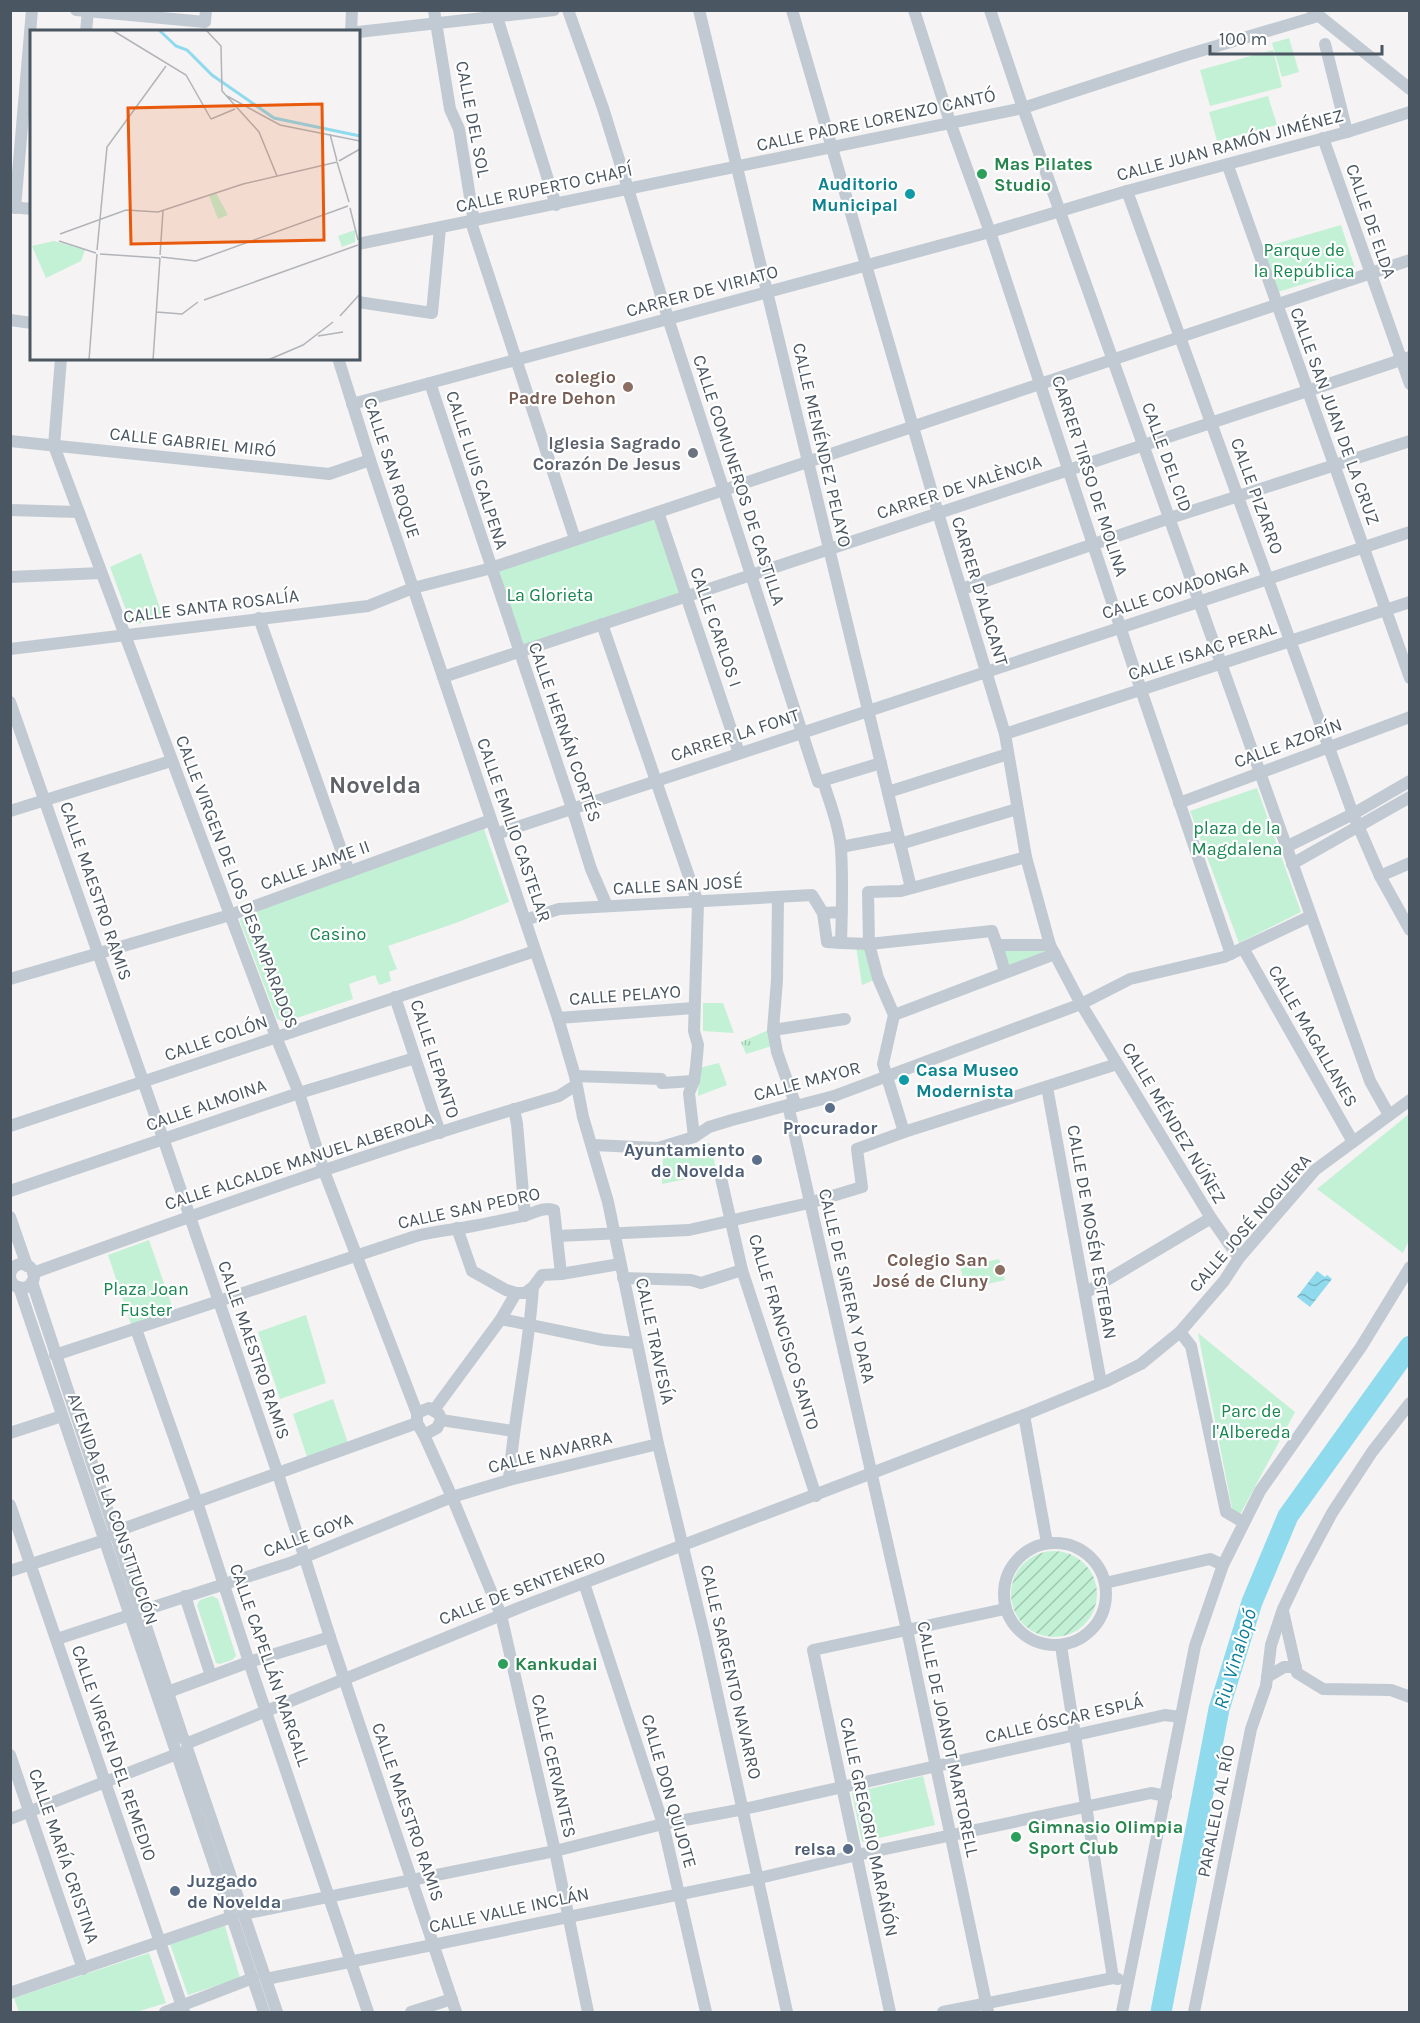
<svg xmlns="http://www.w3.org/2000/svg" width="1420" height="2023" viewBox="0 0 1420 2023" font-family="Karla,sans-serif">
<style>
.grass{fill:url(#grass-tufts)}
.park{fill:#c3f1d5}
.garden{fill:url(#garden-furrows)}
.water{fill:url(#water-waves)}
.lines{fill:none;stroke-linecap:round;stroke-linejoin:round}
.river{stroke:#90daee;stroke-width:21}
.minor{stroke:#c1cad2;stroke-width:12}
.leisure-dot{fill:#2e9e5b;stroke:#fff;stroke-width:2}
.culture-dot{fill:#0f9aa8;stroke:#fff;stroke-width:2}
.education-dot{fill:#8d6e63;stroke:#fff;stroke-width:2}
.worship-dot{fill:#6b7280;stroke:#fff;stroke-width:2}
.service-dot{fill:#5c6f8a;stroke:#fff;stroke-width:2}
.labels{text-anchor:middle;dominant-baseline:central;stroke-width:4.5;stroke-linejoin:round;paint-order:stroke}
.street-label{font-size:18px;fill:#4a5661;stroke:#fff}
.leisure-label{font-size:18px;font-weight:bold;fill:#27864d;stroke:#fff;text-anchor:start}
.culture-label{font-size:18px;font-weight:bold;fill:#0d838f;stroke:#fff;text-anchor:end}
.park-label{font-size:18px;fill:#17864f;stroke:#fff}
.education-label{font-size:18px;font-weight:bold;fill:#785e54;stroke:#fff;text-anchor:end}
.worship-label{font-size:18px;font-weight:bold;fill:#5b616d;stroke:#fff;text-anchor:end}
.service-label{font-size:18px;font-weight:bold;fill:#4e5e75;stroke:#fff;text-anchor:end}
.water-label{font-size:20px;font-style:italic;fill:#0c7c9b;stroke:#fff}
.district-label{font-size:24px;font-weight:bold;fill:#5f6368;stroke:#fff}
.inset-river{fill:none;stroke:#90daee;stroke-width:3}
.inset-road{fill:none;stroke:#b1b4b9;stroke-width:1.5}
.view{fill:#e8590c;fill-opacity:0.15;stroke:#e8590c;stroke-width:3}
.inset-edge{fill:none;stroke:#4a5661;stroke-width:3}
</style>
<defs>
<pattern id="grass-tufts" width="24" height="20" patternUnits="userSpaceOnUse" patternTransform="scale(1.5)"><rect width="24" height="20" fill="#c3f1d5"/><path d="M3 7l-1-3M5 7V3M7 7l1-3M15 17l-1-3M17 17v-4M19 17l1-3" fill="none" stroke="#a0c6b0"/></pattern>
<pattern id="garden-furrows" width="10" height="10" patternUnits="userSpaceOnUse" patternTransform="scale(1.5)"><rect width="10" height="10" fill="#c3f1d5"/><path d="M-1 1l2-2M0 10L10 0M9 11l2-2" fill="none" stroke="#a0c6b0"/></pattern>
<pattern id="water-waves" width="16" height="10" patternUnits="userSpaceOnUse" patternTransform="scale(1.5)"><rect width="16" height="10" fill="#90daee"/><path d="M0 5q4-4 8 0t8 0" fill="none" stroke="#78b4c4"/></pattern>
</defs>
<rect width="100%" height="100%" fill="#f5f3f3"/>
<!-- grass -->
<path class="grass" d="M771,1029L772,1046L746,1054L741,1042Z"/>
<!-- park -->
<g class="park">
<path d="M1289,38L1299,72L1282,77L1272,43Z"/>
<path d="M1273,50L1282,87L1210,106L1200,70Z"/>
<path d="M1268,96L1277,125L1217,141L1209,112Z"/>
<path d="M1341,225L1355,268L1278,292L1261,248Z"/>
<path d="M656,518L682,594L524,646L496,571Z"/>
<path d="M141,553L164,620L135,624L130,621L110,567Z"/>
<path d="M1257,788L1301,912L1239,943L1190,811Z"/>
<path d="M484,829L509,902L453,924L388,946L397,969L389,972L391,981L379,985L375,975L349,984L353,999L285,1022L277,1019L240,921L243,914Z"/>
<path d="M856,946L867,947L874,980L862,985Z"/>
<path d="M1045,946L1048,954L1008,969L1001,947Z"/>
<path d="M703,1003H723L734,1033L703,1031Z"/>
<path d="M719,1063L727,1085L698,1096L699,1068Z"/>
<path d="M1409,1114L1410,1238L1403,1253L1317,1189Z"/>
<path d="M710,1143L717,1173L662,1184L663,1154Z"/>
<path d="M149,1240L175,1315L133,1330L108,1255Z"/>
<path d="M999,1259L1005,1280L966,1289L960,1267Z"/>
<path d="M306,1315L326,1383L280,1399L258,1332Z"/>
<path d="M1198,1333L1295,1412L1235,1524Z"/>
<path d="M333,1399L348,1443L307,1457L293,1414Z"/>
<path d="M212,1596L218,1599L236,1656L232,1660L220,1664L216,1663L197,1605L200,1600Z"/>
<path d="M923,1776L935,1825L862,1842L852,1793Z"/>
<path d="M225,1926L240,1978L188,1995L170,1944Z"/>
<path d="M149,1953L166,2003L136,2012H19L14,1998Z"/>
</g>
<!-- garden -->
<circle class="garden" cx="1054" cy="1594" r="43"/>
<!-- water -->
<path class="water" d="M1317,1271L1325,1277L1327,1275L1332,1279L1310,1307L1297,1297Z"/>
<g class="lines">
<!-- river -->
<path class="river" d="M1161,2012L1219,1709L1252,1602L1288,1516L1410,1346"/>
<!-- minor -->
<g class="minor">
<path d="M76,10L205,22L206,10"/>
<path d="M434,10L450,109L459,129L474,222"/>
<path d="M568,10L603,108L668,318L818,782L881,763"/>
<path d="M699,10L911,888"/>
<path d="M792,10L938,513L1005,734L1026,857L1050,945L1081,1004L1211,1218L1239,1258"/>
<path d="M914,10L950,122L990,232L1141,690L1231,954"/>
<path d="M990,10L1023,108L1370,1081L1389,1115"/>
<path d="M1313,11L1410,89"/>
<path d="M497,17L556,205"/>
<path d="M86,32L88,10"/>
<path d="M351,32L352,10"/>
<path d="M358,32L554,10"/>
<path d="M1325,44L1347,132"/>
<path d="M1323,138L1410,384"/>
<path d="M1228,166L1410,678"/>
<path d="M1127,191L1353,814L1380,876L1410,930"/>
<path d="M10,207L32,209"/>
<path d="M15,208L32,10"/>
<path d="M471,222L575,539"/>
<path d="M358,244L1023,108L1183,56L1318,16"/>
<path d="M358,302L432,313L440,228"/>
<path d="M10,320L32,323"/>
<path d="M61,358L54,446L276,1037L299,1093L324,1171L417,1413V1423L424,1435L452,1497L501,1615L555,1851L588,2012"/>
<path d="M338,358L370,460L558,1018L575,1076L583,1117L608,1202L658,1444L705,1638L787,2012"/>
<path d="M430,383L572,808L591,869L607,906"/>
<path d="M352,404L990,232L1127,191L1347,132L1410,112"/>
<path d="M10,441L329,474L370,460"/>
<path d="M10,510L78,512"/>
<path d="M658,512L739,753"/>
<path d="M10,577L101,573"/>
<path d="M962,589L1170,518L1410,441"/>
<path d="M259,618L349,872"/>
<path d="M602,624L698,903L694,1031L698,1045L696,1067L694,1081L689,1093L694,1137"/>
<path d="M10,649L368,606L413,588L488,569L1410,260"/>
<path d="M443,677L1410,357"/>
<path d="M10,702L163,1138L278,1474L330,1637L456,2012"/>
<path d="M1005,734L1410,602"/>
<path d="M823,781C830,803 839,826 841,849C843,880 842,912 841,943L827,942L823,913L842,912"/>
<path d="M888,792L1008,754"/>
<path d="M1179,803L1410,717"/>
<path d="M10,811L171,761"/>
<path d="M496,834L1410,532"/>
<path d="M900,844L1017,809"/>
<path d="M841,847L898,836"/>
<path d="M1286,847L1353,814L1410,781"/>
<path d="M1292,864L1410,797"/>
<path d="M1380,876L1410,863"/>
<path d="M778,897L777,980L773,1030L777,1052L796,1106"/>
<path d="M525,920L559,909L812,895L823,913"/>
<path d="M841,943L869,944L992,931L997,945H1050"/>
<path d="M997,945L1005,972"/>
<path d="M1243,948L1353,1142"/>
<path d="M10,979L230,915L491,820"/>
<path d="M395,997L440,1133"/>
<path d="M894,1015L1055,954"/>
<path d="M558,1018L694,1008"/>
<path d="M773,1030L845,1019"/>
<path d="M575,1076L661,1079L662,1083L694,1081"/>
<path d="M1047,1087L1101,1383"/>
<path d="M788,1105L907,1630L988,2012"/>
<path d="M514,1109L517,1124L525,1216"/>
<path d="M10,1126L535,951"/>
<path d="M904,1132L883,1064L894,1015L878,978L869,944L868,892L901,891L1026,857"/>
<path d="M593,1145L658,1148L694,1137L709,1127L732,1120L788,1105L796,1106L834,1096L1081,1004L1130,979L1224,957L1311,916"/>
<path d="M721,1178L742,1270L816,1496"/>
<path d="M10,1191L299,1093L415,1058"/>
<path d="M10,1217L27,1266"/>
<path d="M457,1228L472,1271L506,1290L516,1293"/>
<path d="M557,1236L689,1230L809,1203L862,1187L857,1149L904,1132L1117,1064"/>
<circle cx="22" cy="1276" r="12"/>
<path d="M33,1273C207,1210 381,1148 559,1096L576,1085"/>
<path d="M623,1278L691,1280L701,1283L742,1270"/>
<path d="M32,1282L183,1738L188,1743L187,1748L277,2012"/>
<path d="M19,1287L264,2012"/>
<path d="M1085,1293L1211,1218"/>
<path d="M501,1319L603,1340L636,1343"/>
<path d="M136,1329L197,1502L249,1662L368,2012"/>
<path d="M1180,1332L1191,1346L1226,1512L1243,1522"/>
<path d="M55,1355L413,1237C433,1231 453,1230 473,1226C490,1223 506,1219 523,1216C533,1214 544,1206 554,1210L561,1274"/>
<path d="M434,1410L501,1319L516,1293H525L533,1287L542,1275L561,1274L620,1264"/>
<path d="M417,1413L429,1408L439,1414L441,1420L437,1428L424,1435"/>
<path d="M1024,1415L1047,1543"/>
<path d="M441,1420L513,1431"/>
<path d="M10,1433L62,1416"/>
<path d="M509,1480C514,1415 529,1351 533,1287"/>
<path d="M10,1505L184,2012"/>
<path d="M114,1532L417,1423"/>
<circle cx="1055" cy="1594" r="51"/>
<path d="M10,1571L105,1540"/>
<path d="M584,1583L663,1824L706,2012"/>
<path d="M1105,1583L1210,1559L1223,1565"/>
<path d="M185,1596L211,1676"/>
<path d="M141,1611L290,1563L452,1497L509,1480L658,1444"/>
<path d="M1283,1611L1297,1673L1323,1689L1391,1690L1410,1697"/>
<path d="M57,1639L130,1615"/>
<path d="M1061,1646L1113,1978"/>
<path d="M1267,1677L1284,1667H1296"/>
<path d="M168,1692L249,1662L330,1637"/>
<path d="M188,1743L526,1605L1024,1415L1107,1381L1141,1364L1180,1332L1224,1281L1239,1258L1315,1170L1410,1100"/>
<path d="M10,1755L83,1969"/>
<path d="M10,1819L177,1754"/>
<path d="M243,1914L555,1851L663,1824L744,1809L1165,1715L1180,1717"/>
<path d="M266,1979L759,1878L857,1855L1151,1793L1166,1796"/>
<path d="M10,1993L232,1917"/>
<path d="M165,2012L253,1978"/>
<path d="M411,2012L452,1999"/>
<path d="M890,2012L813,1650L1005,1609"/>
<path d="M943,2012L1113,1978L1118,1979"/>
<path d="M1122,2012L1195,1646L1223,1565L1260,1491L1361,1347L1410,1267"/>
<path d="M1194,2012L1251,1729L1266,1686L1271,1645L1283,1609L1301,1571L1332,1513L1372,1452L1410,1403"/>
</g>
</g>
<!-- markers -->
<g class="leisure-dot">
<circle cx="982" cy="174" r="6"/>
<circle cx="503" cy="1664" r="6"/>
<circle cx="1016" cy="1837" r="6"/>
</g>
<g class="culture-dot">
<circle cx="910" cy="194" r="6"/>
<circle cx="904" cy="1080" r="6"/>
</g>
<g class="education-dot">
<circle cx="628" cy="387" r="6"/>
<circle cx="1000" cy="1270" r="6"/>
</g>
<circle class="worship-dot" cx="693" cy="453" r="6"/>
<g class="service-dot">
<circle cx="830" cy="1108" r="6"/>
<circle cx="757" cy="1160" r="6"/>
<circle cx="848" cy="1849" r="6"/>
<circle cx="175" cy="1891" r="6"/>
</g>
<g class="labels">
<!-- street labels -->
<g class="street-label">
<text transform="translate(473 119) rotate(79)">CALLE DEL SOL</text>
<text transform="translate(876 120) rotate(-12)">CALLE PADRE LORENZO CANTÓ</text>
<text transform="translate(1230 145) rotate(-15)">CALLE JUAN RAMÓN JIMÉNEZ</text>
<text transform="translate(544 188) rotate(-12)">CALLE RUPERTO CHAPÍ</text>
<text transform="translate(1371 221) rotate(71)">CALLE DE ELDA</text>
<text transform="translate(702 291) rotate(-15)">CARRER DE VIRIATO</text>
<text transform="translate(1335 416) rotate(70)">CALLE SAN JUAN DE LA CRUZ</text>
<text transform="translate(193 442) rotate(6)">CALLE GABRIEL MIRÓ</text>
<text transform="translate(822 445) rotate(77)">CALLE MENÉNDEZ PELAYO</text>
<text transform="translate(1167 457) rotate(70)">CALLE DEL CID</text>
<text transform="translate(392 468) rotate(72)">CALLE SAN ROQUE</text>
<text transform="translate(477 470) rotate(72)">CALLE LUIS CALPENA</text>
<text transform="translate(1090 476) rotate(72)">CARRER TIRSO DE MOLINA</text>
<text transform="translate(739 480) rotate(72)">CALLE COMUNEROS DE CASTILLA</text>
<text transform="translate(959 487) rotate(-18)">CARRER DE VALÈNCIA</text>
<text transform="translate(1257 496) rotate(70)">CALLE PIZARRO</text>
<text transform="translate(1175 590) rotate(-18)">CALLE COVADONGA</text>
<text transform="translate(980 591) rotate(73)">CARRER D'ALACANT</text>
<text transform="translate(211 606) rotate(-7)">CALLE SANTA ROSALÍA</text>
<text transform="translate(716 627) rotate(71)">CALLE CARLOS I</text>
<text transform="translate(1202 651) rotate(-18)">CALLE ISAAC PERAL</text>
<text transform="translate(565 732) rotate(71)">CALLE HERNÁN CORTÉS</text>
<text transform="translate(735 735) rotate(-18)">CARRER LA FONT</text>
<text transform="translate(1288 743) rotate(-20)">CALLE AZORÍN</text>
<text transform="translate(514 830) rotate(71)">CALLE EMILIO CASTELAR</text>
<text transform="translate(315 865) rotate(-20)">CALLE JAIME II</text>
<text transform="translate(237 882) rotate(69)">CALLE VIRGEN DE LOS DESAMPARADOS</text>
<text transform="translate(678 885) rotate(-3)">CALLE SAN JOSÉ</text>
<text transform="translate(96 891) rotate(71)">CALLE MAESTRO RAMIS</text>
<text transform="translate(625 995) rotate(-4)">CALLE PELAYO</text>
<text transform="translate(1313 1036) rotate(60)">CALLE MAGALLANES</text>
<text transform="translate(216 1038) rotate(-19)">CALLE COLÓN</text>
<text transform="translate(435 1059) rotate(72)">CALLE LEPANTO</text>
<text transform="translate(807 1081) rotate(-15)">CALLE MAYOR</text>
<text transform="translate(206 1105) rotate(-19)">CALLE ALMOINA</text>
<text transform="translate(1174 1123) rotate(59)">CALLE MÉNDEZ NÚÑEZ</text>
<text transform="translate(299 1161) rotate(-18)">CALLE ALCALDE MANUEL ALBEROLA</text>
<text transform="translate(469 1208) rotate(-12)">CALLE SAN PEDRO</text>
<text transform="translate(1250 1223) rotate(-49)">CALLE JOSÉ NOGUERA</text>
<text transform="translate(1092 1232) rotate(80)">CALLE DE MOSÉN ESTEBAN</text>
<text transform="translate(847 1286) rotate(77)">CALLE DE SIRERA Y DARA</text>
<text transform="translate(784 1332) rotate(73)">CALLE FRANCISCO SANTO</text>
<text transform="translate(655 1341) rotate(78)">CALLE TRAVESÍA</text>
<text transform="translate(254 1350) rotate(71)">CALLE MAESTRO RAMIS</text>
<text transform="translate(550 1452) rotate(-14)">CALLE NAVARRA</text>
<text transform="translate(113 1509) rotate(71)">AVENIDA DE LA CONSTITUCIÓN</text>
<text transform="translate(308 1535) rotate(-21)">CALLE GOYA</text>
<text transform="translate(522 1588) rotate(-21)">CALLE DE SENTENERO</text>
<text transform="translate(270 1665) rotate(71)">CALLE CAPELLÁN MARGALL</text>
<text transform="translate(731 1672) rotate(77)">CALLE SARGENTO NAVARRO</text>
<text transform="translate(1064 1719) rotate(-13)">CALLE ÓSCAR ESPLÁ</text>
<text transform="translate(948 1739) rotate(78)">CALLE DE JOANOT MARTORELL</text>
<text transform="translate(114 1753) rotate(71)">CALLE VIRGEN DEL REMEDIO</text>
<text transform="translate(554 1766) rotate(77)">CALLE CERVANTES</text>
<text transform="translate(669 1791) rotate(74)">CALLE DON QUIJOTE</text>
<text transform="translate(1216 1811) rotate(-79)">PARALELO AL RÍO</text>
<text transform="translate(408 1812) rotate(71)">CALLE MAESTRO RAMIS</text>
<text transform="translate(869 1827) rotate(78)">CALLE GREGORIO MARAÑÓN</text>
<text transform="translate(64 1856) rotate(71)">CALLE MARÍA CRISTINA</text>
<text transform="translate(509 1910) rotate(-12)">CALLE VALLE INCLÁN</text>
</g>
<!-- leisure labels -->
<g class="leisure-label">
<text x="994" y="164">Mas Pilates<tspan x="994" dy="21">Studio</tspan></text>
<text x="515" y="1664">Kankudai</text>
<text x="1028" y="1827">Gimnasio Olimpia<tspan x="1028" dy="21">Sport Club</tspan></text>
</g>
<!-- culture labels -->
<g class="culture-label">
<text x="898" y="184">Auditorio<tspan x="898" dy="21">Municipal</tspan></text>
<text x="916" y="1070" text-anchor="start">Casa Museo<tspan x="916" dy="21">Modernista</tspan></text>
</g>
<!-- park labels -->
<g class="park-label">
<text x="1304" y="250">Parque de<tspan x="1304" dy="21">la República</tspan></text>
<text x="550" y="595">La Glorieta</text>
<text x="1237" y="828">plaza de la<tspan x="1237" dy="21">Magdalena</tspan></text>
<text x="338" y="934">Casino</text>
<text x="146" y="1289">Plaza Joan<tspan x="146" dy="21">Fuster</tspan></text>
<text x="1251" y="1411">Parc de<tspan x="1251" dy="21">l'Albereda</tspan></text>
</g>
<!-- education labels -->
<g class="education-label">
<text x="616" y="377">colegio<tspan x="616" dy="21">Padre Dehon</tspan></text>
<text x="988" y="1260">Colegio San<tspan x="988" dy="21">José de Cluny</tspan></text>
</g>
<!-- worship labels -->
<g class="worship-label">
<text x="681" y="443">Iglesia Sagrado<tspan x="681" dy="21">Corazón De Jesus</tspan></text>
</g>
<!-- service labels -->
<g class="service-label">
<text x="830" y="1128" text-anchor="middle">Procurador</text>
<text x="745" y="1150">Ayuntamiento<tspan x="745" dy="21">de Novelda</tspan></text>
<text x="836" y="1849">relsa</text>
<text x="187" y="1881" text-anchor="start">Juzgado<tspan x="187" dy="21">de Novelda</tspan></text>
</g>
<!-- water labels -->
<g class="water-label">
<text transform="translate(1235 1659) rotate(-73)">Riu Vinalopó</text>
</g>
<!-- district labels -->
<g class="district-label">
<text x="375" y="785">Novelda</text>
</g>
</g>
<!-- overview -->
<g transform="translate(30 30)">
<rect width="330" height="330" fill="#f5f3f3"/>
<path d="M186,163L198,185L188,189L179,166ZM325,200V212L312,217L308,206ZM24,211L55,220L51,231L16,248L2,216Z" fill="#c3f1d5"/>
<path class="inset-river" d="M129,0L146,16L157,20L182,45L244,88L330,106"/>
<path class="inset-road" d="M82,0L156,45L181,89M176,0L191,16L192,61L229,102L247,146M197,66L250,95L330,111M181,89L205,79M300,104L307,131M309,131L330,119M307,132L319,172M320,178L328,210M30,204L96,180L128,182L213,154L307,132M29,211L66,223M67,220L77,117L136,36M70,224L130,228M130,225L133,181M131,227L166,231L318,176M174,270L328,215M126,282L152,284L168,272M310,286L330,264M288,306L313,302M59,330L67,224M123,330L130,228M238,330L273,315L303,292"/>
<path class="view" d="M292,74L294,210L101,214L98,78Z"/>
<rect width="330" height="330" class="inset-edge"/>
</g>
<!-- border -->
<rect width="1420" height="2023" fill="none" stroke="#4a5661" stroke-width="24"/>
<!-- scale -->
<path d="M1210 45v9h172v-9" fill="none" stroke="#4a5661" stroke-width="3"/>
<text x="1219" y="45" font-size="18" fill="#4a5661" stroke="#ffffff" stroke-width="4.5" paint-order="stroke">100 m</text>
</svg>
